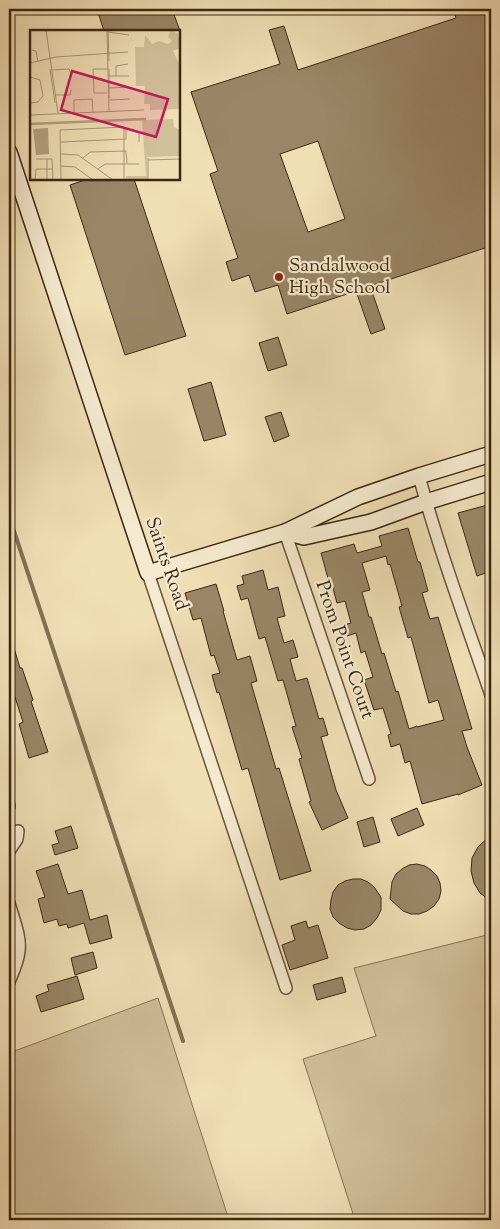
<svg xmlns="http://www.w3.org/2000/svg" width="500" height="1229" viewBox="0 0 500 1229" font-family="'Sorts Mill Goudy',serif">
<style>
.green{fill:#d1bf99;stroke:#867356}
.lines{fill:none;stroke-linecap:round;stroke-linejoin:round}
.stream{stroke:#837053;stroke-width:4}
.building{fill:#9a8667;stroke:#3c2712;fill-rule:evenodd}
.street-casing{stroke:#69553b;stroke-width:14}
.secondary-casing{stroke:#3c2712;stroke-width:18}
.street{stroke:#f5eacf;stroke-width:11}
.secondary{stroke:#f5eacf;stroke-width:15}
.poi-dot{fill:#8f2418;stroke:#f5eacf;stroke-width:2}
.labels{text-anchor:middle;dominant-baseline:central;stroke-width:4.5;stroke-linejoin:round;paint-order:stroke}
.poi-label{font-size:19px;fill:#3c2712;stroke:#f5eacf;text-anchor:start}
.street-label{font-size:19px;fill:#3c2712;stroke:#f5eacf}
.inset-river{fill:none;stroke:#b3a07e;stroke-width:2.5}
.inset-road{fill:none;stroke:#a89574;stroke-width:1}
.view{fill:#c2185b;fill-opacity:0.15;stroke:#c2185b;stroke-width:2.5}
.inset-edge{fill:none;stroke:#3c2712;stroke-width:2.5}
</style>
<rect width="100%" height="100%" fill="#f0deb5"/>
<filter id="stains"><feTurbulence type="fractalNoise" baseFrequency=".004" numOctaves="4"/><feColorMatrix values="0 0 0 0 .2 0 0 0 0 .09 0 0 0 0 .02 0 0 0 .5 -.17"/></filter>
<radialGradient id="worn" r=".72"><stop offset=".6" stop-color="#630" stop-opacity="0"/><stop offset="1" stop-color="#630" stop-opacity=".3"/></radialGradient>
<!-- green -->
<g class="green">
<path d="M491,934V1220H355L303,1059L376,1036L354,968Z"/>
<path d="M158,998L229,1220H9V1053Z"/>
</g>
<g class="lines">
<!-- stream -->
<path class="stream" d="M9,516L183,1041"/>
</g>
<!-- building -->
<g class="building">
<path d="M97,9H172L180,31H104Z"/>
<path d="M453,9H469L470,13L483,9H491V246L370,286L385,329L371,334L356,291L287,314L278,285L255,292L249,275L232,281L226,262L238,258L210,174L218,171L191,92L280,64L269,30L284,26L298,70L456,18ZM318,141L345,219L308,232L280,154Z"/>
<path d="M88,179H134L186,336L125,355L70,185Z"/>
<path d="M278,337L287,365L268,371L259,343Z"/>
<path d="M211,382L226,435L204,441L188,389Z"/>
<path d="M281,412L289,436L274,442L265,417Z"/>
<path d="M491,504V571L477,576L458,513Z"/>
<path d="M408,528L418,562H420L428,591L422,593L430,619L438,617L472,729L462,731L467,747L482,785L458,795V794L422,804L410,761L405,763L400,744L391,747L388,735L391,734L383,708L374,710L364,680L373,677L365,651L361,653L356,633L347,636L344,625L351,623L345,601L337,603L331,581L329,582L321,553L354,544L357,553L382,546L379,536ZM386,556L388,565L390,564L402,606L399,607L408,638L411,637L429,703L438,700L444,720L417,727V726L409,729L398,691L396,692L384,653L382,654L371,617H369L362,592L370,590L362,563Z"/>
<path d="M263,570L268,590L278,587L285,616L277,618L284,643L293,640L298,657L290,659L296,681L307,678L319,719L323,718L328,735L321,737L336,790L348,818L322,830L309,802L311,801L299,759L302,758L292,727L296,726L283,680L278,681L265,637L259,639L248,598L241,600L237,586L244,584L242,576Z"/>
<path d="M216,584L224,611H223L237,660L250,656L257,681L251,683L276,769L279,768L311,871L280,880L248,768L242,770L219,692L217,693L212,675L220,673L214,655L211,656L201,618L193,620L185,593Z"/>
<path d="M11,638L20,668H22L33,700L31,701L48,752L29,758L19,724L23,722L12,688L9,689V639Z"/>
<path d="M417,808L424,825L398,836L391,819Z"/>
<path d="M373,817L380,842L364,847L357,822Z"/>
<path d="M71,826L78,848L55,855L52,845L59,843L55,831Z"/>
<path d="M491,835V901L480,893L474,883L471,871L472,858L478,847Z"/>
<path d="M58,864L68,894L82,890L90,920L107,915L112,938L90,944L84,923L68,928L67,924L59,926L57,919L44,923L38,899L45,897L36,871Z"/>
<path d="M417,864L425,866L431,870L437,876L440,883L441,891L439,899L434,906L427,911L419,914H411L403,911L390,899L392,882L396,874L402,869L409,865Z"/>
<path d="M353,879H361L368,882L374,887L381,897V910L377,918L371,925L364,929L355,930L347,928L339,923L333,917L330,909L331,900L333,892L338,885L345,881Z"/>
<path d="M306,921L308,928L318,925L328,958L290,970L282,945L295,940L291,926Z"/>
<path d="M93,952L97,968L75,975L71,958Z"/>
<path d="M77,976L84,999L41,1012L36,996L49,991L47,985Z"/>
<path d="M342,977L346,992L317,1000L313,985Z"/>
</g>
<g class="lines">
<!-- street casing -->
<g class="street-casing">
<g id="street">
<path d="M419,476C439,550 466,622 491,695"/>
<path d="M285,532L369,779"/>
<path d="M148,573L286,988"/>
<path d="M9,805V806"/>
<path d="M9,851L17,839L18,831"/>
<path d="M9,903C13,918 21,936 19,951C18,962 13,972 9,982"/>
</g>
</g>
<!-- secondary casing -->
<g class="secondary-casing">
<g id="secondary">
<path d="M9,152L131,522L148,573L285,532L358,497L419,476L491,454"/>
<path d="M285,532L304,537L371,522L426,502L491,482"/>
</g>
</g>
<!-- street -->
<use href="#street" class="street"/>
<!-- secondary -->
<use href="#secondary" class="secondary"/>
</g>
<!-- markers -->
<circle class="poi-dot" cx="279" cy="277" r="5"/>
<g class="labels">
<!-- poi labels -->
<g class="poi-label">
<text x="289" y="266">Sandalwood<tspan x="289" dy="22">High School</tspan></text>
</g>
<!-- street labels -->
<g class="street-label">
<text transform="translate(166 564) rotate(71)">Saints Road</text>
<text transform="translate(344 650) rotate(71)">Prom Point Court</text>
</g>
</g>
<!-- overview -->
<g transform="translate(30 30)">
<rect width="150" height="150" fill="#f0deb5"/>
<path d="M141,0L148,4L150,13V18L143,21L150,35V79L120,80V74H114L115,56H106L105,17H114L115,5L122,14L129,11L138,14L142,11L138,7ZM143,89L144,97L150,100V126L117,127V150H96V146H116L112,90Z" fill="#d1bf99"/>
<path d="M18,98L19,124L6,125L3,99Z" fill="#b3a07e"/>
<path class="inset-river" d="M0,94L116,89"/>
<path class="inset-road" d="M16,0L28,83M77,0L79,81M78,0L79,31M78,2L99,5M2,20L6,21L8,32M0,33L26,27L98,22M20,39L25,73M79,39V68M22,40L39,39L41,44M79,46H99M86,46V36L98,34M0,47L10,50L13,66L8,72L0,73M79,58L99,57M77,63H64L63,39H78M25,65H40L41,60M79,70L100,69M44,83V70L62,69L63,82M0,85L114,80M97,99L109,103V112M31,112L96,109V97M31,124L48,125L83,150M53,128L60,122L96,121L97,133M118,128V150M6,129H22L23,150M17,129V150M118,130L150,129M31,136L45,137L63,150M68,139L75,134H109M5,150L6,139H22M31,150L30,100L94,97V150"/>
<path class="view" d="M42,41L138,69L126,107L31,80Z"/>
<rect width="150" height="150" class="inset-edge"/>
</g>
<!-- margin -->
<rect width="500" height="1229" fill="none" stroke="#f0deb5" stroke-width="30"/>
<rect x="10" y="10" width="480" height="1209" fill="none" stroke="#3c2712" stroke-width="2.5"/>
<rect x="15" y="15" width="470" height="1199" fill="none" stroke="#3c2712"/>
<rect width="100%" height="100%" filter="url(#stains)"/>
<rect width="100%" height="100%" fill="url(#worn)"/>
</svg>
